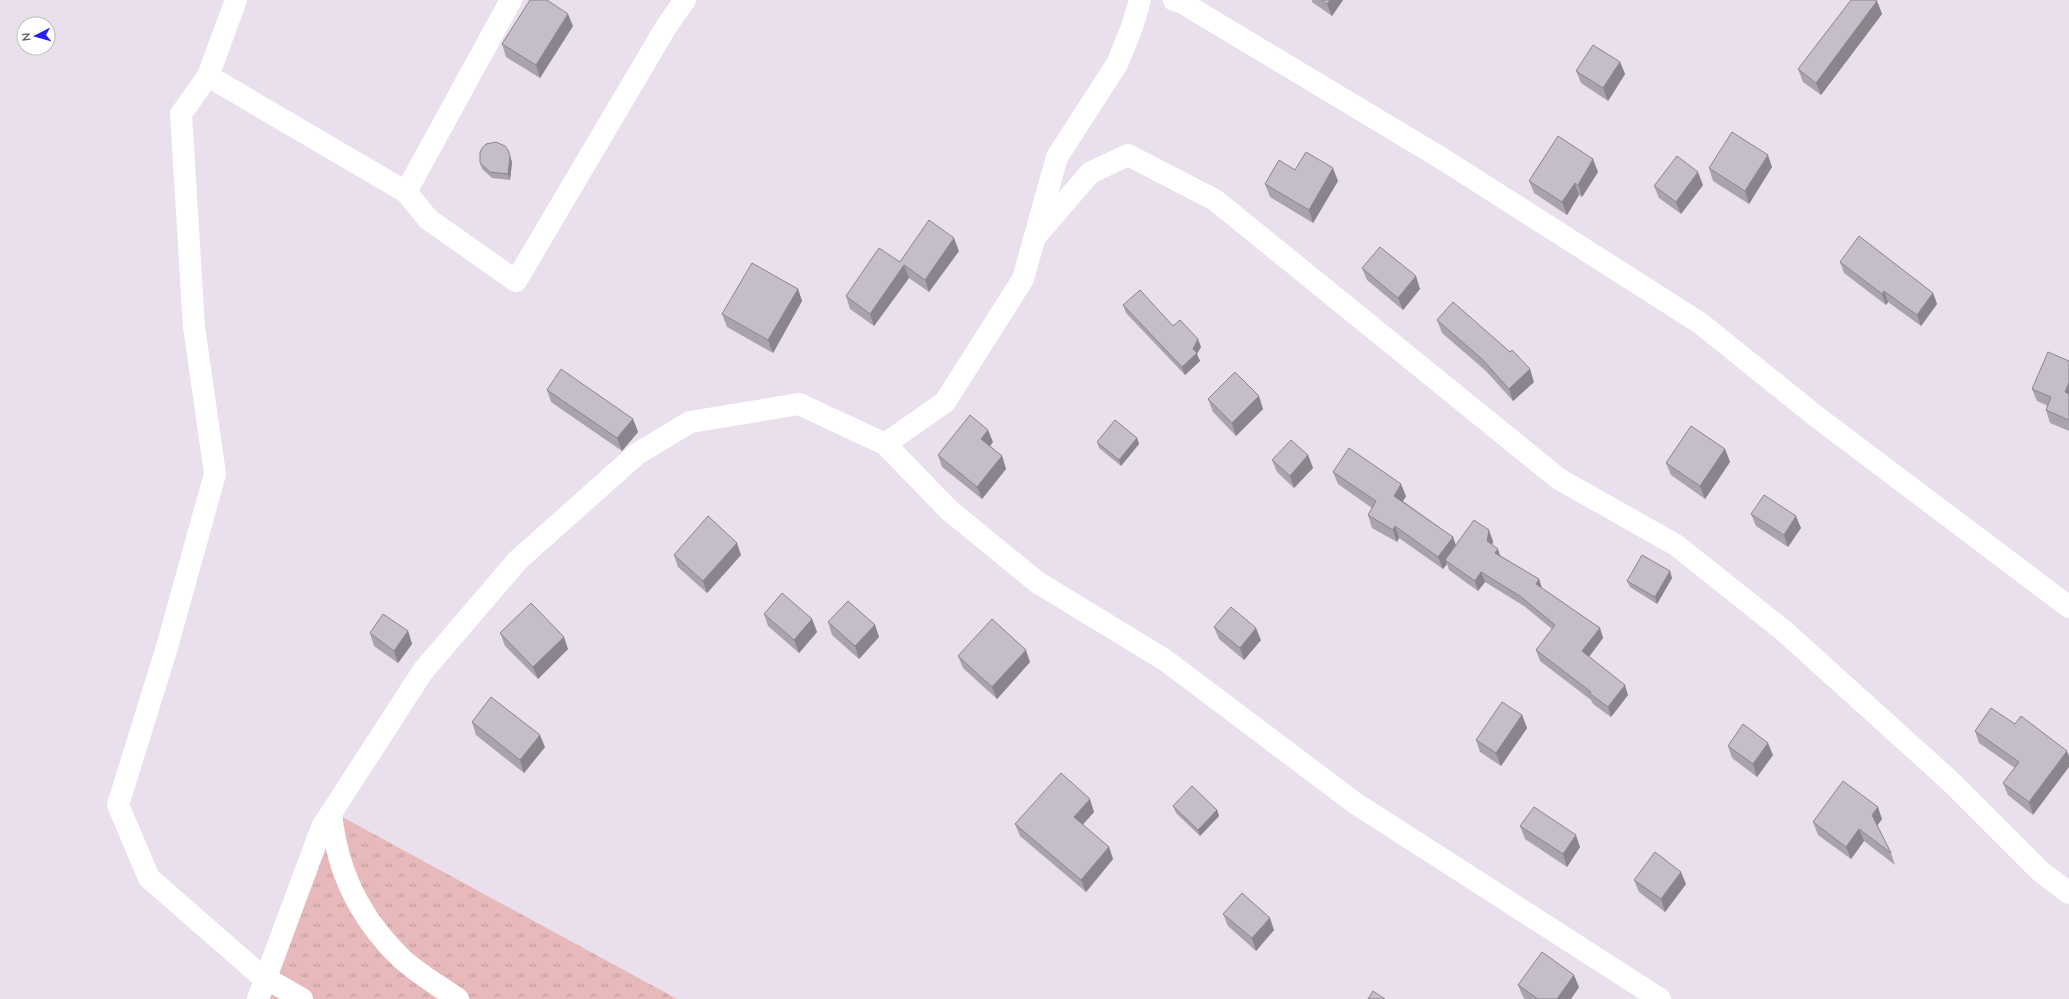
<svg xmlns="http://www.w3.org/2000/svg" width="2069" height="999" viewBox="0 0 2069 999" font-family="Lato,sans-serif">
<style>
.park{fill:url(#park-tufts)}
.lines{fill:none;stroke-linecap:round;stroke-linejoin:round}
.street{stroke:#fff;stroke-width:22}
.wall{fill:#a9a3ad}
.shaded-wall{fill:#8a858d}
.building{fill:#c5bec9;stroke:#8a858d}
</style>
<defs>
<pattern id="park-tufts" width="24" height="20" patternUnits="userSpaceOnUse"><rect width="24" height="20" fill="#e7b9bb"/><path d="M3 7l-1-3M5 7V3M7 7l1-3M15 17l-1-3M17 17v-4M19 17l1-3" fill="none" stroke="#be9a9b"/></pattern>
</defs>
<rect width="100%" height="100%" fill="#e9dfed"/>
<!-- park -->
<path class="park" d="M335,813L677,999H247Z"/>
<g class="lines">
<!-- street -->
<g class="street">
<path d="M236,0L208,76L406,192L428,219L516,281L666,27L685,0"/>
<path d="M1174,0L1183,3L1441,158L1700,323L1817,417L2069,607"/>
<path d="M208,76L181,114L194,327L215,474L167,647L118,805L149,878L259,974L302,999"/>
<path d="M406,192L511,0"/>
<path d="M1035,237L1090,173L1128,155L1215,200L1559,479L1676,545L1784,631L1949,780L2040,871L2069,893"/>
<path d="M885,444L945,402L1023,279L1057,157L1117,64L1132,27L1140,0"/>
<path d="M331,813C337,871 359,917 401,958C417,973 439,986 458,999"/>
<path d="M258,999L322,827L423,671L518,560L637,454L690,422L799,404L885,444L949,510L1037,582L1165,660L1355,803L1660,999"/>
</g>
</g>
<!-- wall -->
<g class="wall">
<path d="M1312,0H1343L1332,16L1312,2Z"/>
<path d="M1877,1L1882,14L1821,95L1803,82L1798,69Z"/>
<path d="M573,26L540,78L506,57L502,44Z"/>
<path d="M1620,62L1625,74L1608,101L1581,83L1576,71Z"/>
<path d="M512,162L510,180L492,178L482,169L480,163Z"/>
<path d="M1772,167L1749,204L1713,181L1709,168Z"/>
<path d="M1295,170L1338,181L1313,223L1270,197L1265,184Z"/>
<path d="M1598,172L1582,197L1579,195L1567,215L1534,193L1529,181Z"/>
<path d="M1703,185L1681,214L1659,198L1654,186Z"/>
<path d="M959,251L929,292L909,278L874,326L850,309L846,296L900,262Z"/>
<path d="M1840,262L1933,293L1937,304L1921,326L1888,302L1886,305L1844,273Z"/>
<path d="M1362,268L1420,289L1403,310L1367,280Z"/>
<path d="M798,289L802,301L773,353L727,327L722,314Z"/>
<path d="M1123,305L1173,326L1201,347L1197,354L1200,361L1185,375L1126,313Z"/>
<path d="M1437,320L1534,382L1513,401L1486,371L1442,333Z"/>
<path d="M2069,361V431L2050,423L2046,410L2048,406L2037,401L2032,389Z"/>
<path d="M547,390L633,419L638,432L622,451L551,402Z"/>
<path d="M1208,399L1263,409L1236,436L1213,412Z"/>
<path d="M1137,438L1139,444L1121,466L1099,448L1097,442Z"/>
<path d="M993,442L990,446L1002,456L1006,469L982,499L942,467L938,455Z"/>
<path d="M1725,449L1730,462L1705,499L1671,475L1666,463Z"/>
<path d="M1308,455L1313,468L1294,488L1277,472L1272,460Z"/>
<path d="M1333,472L1406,496L1403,501L1453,537L1456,545L1493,541L1492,545L1501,556L1539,579L1542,588L1600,628L1603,638L1589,657L1628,695L1611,717L1593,704L1591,700L1540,661L1536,650L1552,629L1524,606L1485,582L1478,591L1449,570L1447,564L1443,569L1399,538L1397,542L1372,528L1368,515L1372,508L1338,484Z"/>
<path d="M1751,514L1801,528L1788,547L1756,526Z"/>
<path d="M674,555H741L707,593L678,567Z"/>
<path d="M1672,578L1657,604L1630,587L1627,581Z"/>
<path d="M764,614L812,619L817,632L799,653L768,626Z"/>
<path d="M828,622L875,625L879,637L859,659L832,635Z"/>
<path d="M1214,627L1261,640L1244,660L1219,639Z"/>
<path d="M408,631L412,644L398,663L374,646L370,633Z"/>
<path d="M500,633L568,649L538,679L505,646Z"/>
<path d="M958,656L1030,662L997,699L963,668Z"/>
<path d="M1522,715L1527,728L1501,766L1480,752L1476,740Z"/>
<path d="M472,722L545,747L524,773L476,735Z"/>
<path d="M2015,724L2033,815L2008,795L2003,783L2015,768L1979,743L1975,731Z"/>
<path d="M1728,746L1773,755L1757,777L1732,758Z"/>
<path d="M1173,806L1217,810L1219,816L1200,836L1176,813Z"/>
<path d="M1094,812L1082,825L1109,847L1113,859L1086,892L1020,836L1015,824Z"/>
<path d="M1882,819L1877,826L1891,853L1895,865L1864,841L1851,859L1818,835L1813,822Z"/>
<path d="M1520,826L1580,847L1567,867L1525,839Z"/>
<path d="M1634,880L1686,884L1665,912L1639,892Z"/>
<path d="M1223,914L1274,930L1256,951L1228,926Z"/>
<path d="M1518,985L1579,987L1571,999H1525L1523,997Z"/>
</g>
<!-- shaded-wall -->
<g class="shaded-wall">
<path d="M1330,0H1343L1332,16L1327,4Z"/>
<path d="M1877,1L1882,14L1821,95L1816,83Z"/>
<path d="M568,14L573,26L540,78L536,65Z"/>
<path d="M1620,62L1625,74L1608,101L1603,88Z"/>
<path d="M508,150L512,162L510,180L508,174Z"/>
<path d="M1768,155L1772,167L1749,204L1745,191Z"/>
<path d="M1593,159L1598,172L1582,197L1578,185Z"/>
<path d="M1333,168L1338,181L1313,223L1309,210Z"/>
<path d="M1698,172L1703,185L1681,214L1676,202Z"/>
<path d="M1575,183L1579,195L1567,215L1562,202Z"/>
<path d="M954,238L959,251L929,292L925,280Z"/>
<path d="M904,265L909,278L874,326L870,314Z"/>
<path d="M1416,276L1420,289L1403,310L1398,298Z"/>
<path d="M798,289L802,301L773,353L768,340Z"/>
<path d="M1884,291L1888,302L1886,305L1882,294Z"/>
<path d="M1933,293L1937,304L1921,326L1917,315Z"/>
<path d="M1198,339L1201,347L1197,354L1200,361L1185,375L1182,367Z"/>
<path d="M1530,369L1534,382L1513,401L1509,389Z"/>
<path d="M2069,383V403L2065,392Z"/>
<path d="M1259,396L1263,409L1236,436L1232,423Z"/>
<path d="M633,419L638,432L622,451L617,438Z"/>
<path d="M988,430L993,442L985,452L981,439Z"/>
<path d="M1137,438L1139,444L1121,466L1119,460Z"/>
<path d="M1725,449L1730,462L1705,499L1700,486Z"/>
<path d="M1308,455L1313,468L1294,488L1290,476Z"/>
<path d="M1002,456L1006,469L982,499L977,487Z"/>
<path d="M1401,484L1406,496L1399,508L1394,496Z"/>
<path d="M1796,516L1801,528L1788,547L1784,535Z"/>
<path d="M1395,526L1399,538L1397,542L1393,530Z"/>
<path d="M1489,530L1493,541L1491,551L1487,541Z"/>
<path d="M1453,537L1457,549L1445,560L1447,564L1443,569L1438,557Z"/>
<path d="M737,543L741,555L707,593L703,581Z"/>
<path d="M1498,549L1501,559L1495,553Z"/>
<path d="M1670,571L1672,578L1657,604L1655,597Z"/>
<path d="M1481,572L1485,582L1478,591L1475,581Z"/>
<path d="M1539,579L1542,589L1536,584Z"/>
<path d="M812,619L817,632L799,653L794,640Z"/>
<path d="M875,625L879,637L859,659L855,646Z"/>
<path d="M1256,628L1261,640L1244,660L1240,648Z"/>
<path d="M1600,628L1603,638L1585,662L1582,651Z"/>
<path d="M408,631L412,644L398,663L394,651Z"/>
<path d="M564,637L568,649L538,679L533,667Z"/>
<path d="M1026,650L1030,662L997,699L992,687Z"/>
<path d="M1625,685L1628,695L1611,717L1608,707Z"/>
<path d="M1522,715L1527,728L1501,766L1496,753Z"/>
<path d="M540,735L545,747L524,773L520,760Z"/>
<path d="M1768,743L1773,755L1757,777L1753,764Z"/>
<path d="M2067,751L2069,756V767L2033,815L2029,802Z"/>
<path d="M1090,799L1094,812L1078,830L1074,817Z"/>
<path d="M1878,807L1882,819L1876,827L1872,815Z"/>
<path d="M1217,810L1219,816L1200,836L1198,830Z"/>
<path d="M1859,829L1864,841L1851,859L1846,847Z"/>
<path d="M1576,835L1580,847L1567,867L1563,854Z"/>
<path d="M1109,847L1113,859L1086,892L1081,880Z"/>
<path d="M1681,872L1686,884L1665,912L1661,899Z"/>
<path d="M1270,918L1274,930L1256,951L1252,938Z"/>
<path d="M1574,975L1579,987L1571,999H1557Z"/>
</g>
<!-- building -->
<g class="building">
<path d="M530,0H547L568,14L536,65L502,44Z"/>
<path d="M1322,0H1330L1327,4Z"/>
<path d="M1851,0H1876L1877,1L1816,83L1798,69Z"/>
<path d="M1593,45L1620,62L1603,88L1576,71Z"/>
<path d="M1732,132L1768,155L1745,191L1709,168Z"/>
<path d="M1558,136L1593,159L1578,185L1575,183L1562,202L1529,181Z"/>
<path d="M496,142L505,146L508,150L510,156L508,174L490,172L480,163V153L482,148L486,144Z"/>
<path d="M1306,152L1333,168L1309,210L1265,184L1279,160L1295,170Z"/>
<path d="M1677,156L1698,172L1676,202L1654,186Z"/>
<path d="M929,220L954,238L925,280L904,265L870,314L846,296L879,248L900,262Z"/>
<path d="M1859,236L1933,293L1917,315L1884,291L1882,294L1840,262Z"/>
<path d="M1380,247L1416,276L1398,298L1362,268Z"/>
<path d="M752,263L798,289L768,340L722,314Z"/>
<path d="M1140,290L1173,326L1180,320L1198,339L1193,349L1197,353L1182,367L1123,305Z"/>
<path d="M1453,302L1510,352L1512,350L1530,369L1509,389L1482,359L1437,320Z"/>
<path d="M2048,352L2069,361V383L2065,392L2069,394V420L2046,410L2051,397L2032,389Z"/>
<path d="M561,369L633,419L617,438L547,390Z"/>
<path d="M1235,372L1259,396L1232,423L1208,399Z"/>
<path d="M970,415L988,430L981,439L1002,456L977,487L938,455Z"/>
<path d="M1115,420L1137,438L1119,460L1097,442Z"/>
<path d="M1691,426L1725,449L1700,486L1666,463Z"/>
<path d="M1291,440L1308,455L1290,476L1272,460Z"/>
<path d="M1349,448L1401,484L1394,496L1453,537L1438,557L1395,526L1393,530L1368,515L1376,501L1333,472Z"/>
<path d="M1764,495L1796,516L1784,535L1751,514Z"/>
<path d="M708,516L737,543L703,581L674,555Z"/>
<path d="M1474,520L1489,530L1487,541L1498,549L1495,553L1539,579L1536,584L1600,628L1582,651L1625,685L1608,707L1589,693L1591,692L1536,650L1555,625L1520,596L1481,572L1475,581L1445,560Z"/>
<path d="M1642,555L1670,571L1655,597L1627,581Z"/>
<path d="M782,593L812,619L794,640L764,614Z"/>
<path d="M848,601L875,625L855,646L828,622Z"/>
<path d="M531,603L564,637L533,667L500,633Z"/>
<path d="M1231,607L1256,628L1240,648L1214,627Z"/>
<path d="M383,614L408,631L394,651L370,633Z"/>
<path d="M992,619L1026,650L992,687L958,656Z"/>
<path d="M491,697L540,735L520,760L472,722Z"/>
<path d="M1502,702L1522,715L1496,753L1476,740Z"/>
<path d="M1991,708L2015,724L2021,716L2067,751L2029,802L2003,783L2019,762L1975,731Z"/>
<path d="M1743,724L1768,743L1753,764L1728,746Z"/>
<path d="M1061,773L1090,799L1074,817L1109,847L1081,880L1015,824Z"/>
<path d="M1843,781L1878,807L1872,815L1891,853L1859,829L1846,847L1813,822Z"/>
<path d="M1192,786L1217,810L1198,830L1173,806Z"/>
<path d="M1534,807L1576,835L1563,854L1520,826Z"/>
<path d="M1655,852L1681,872L1661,899L1634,880Z"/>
<path d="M1242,893L1270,918L1252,938L1223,914Z"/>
<path d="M1542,952L1574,975L1557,999H1538L1518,985Z"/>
<path d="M1373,991L1385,999H1368Z"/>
</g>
<!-- north arrow -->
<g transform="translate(36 36) rotate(264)"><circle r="19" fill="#ffffff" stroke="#bec0bc"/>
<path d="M0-3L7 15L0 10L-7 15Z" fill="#241df5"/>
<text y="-6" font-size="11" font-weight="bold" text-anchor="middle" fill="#5d6158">N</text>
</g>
</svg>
